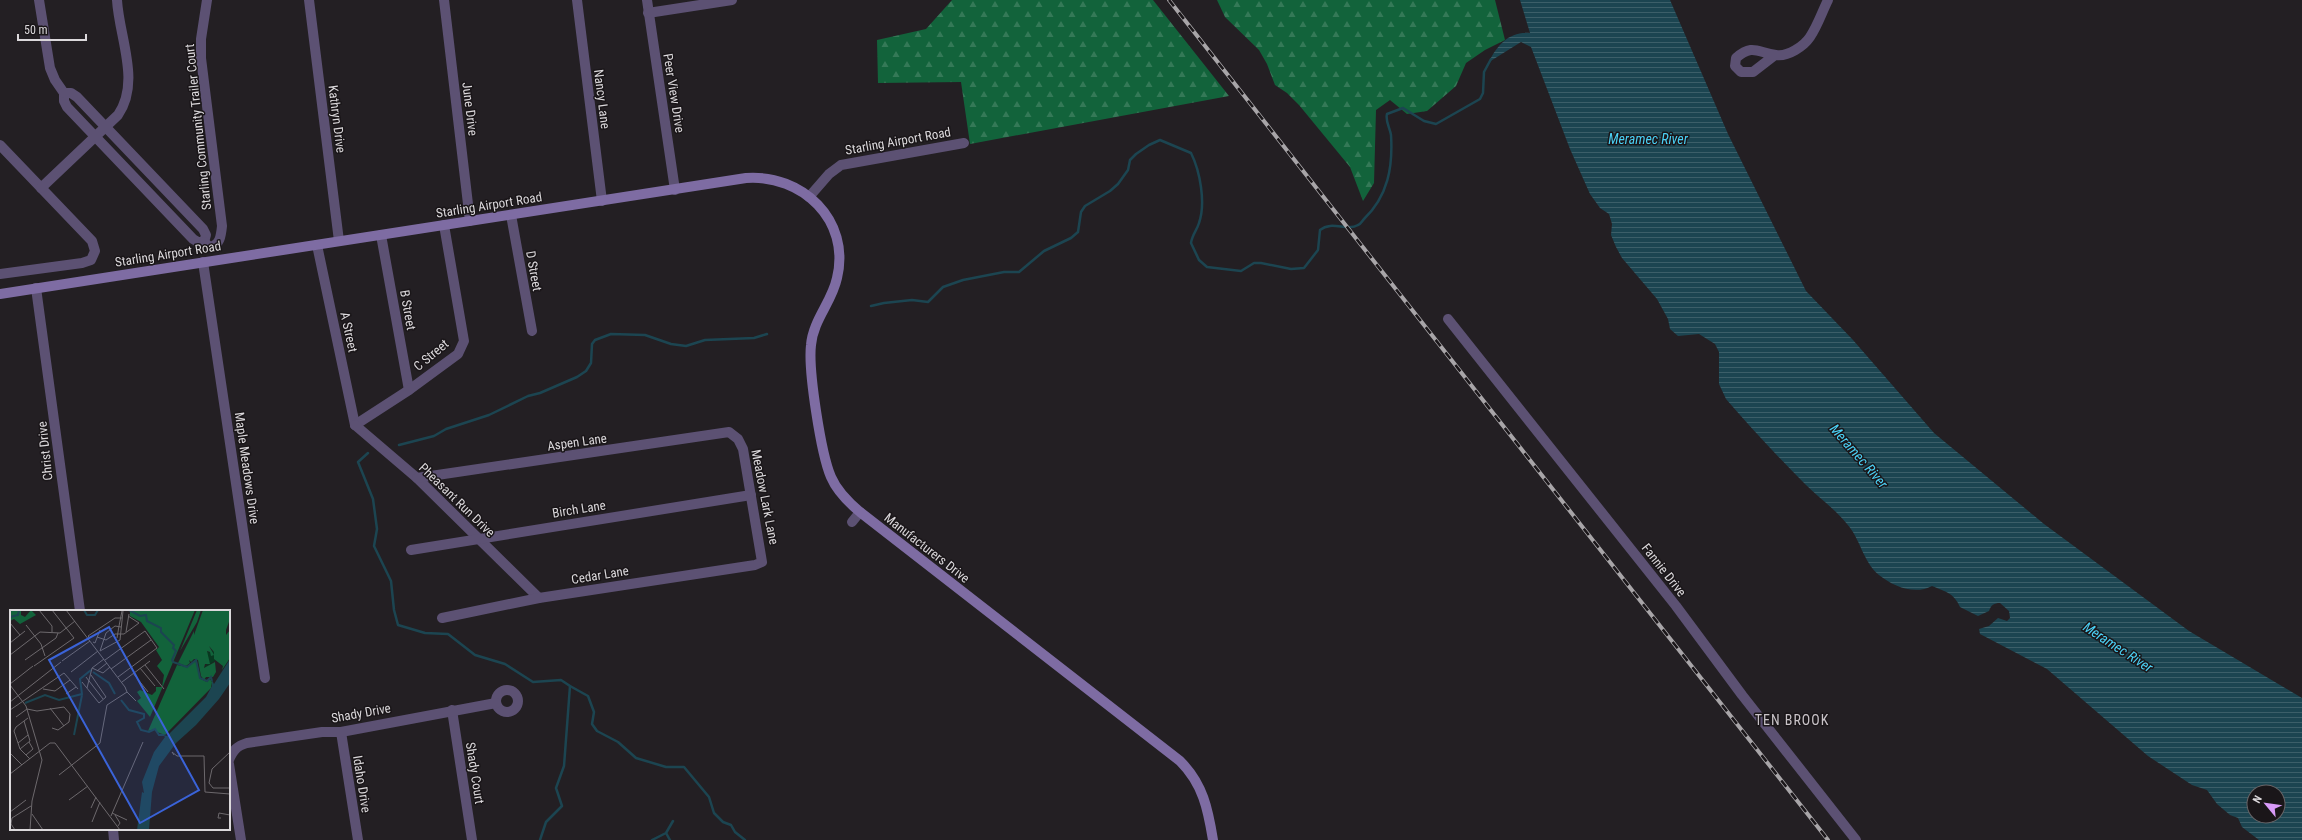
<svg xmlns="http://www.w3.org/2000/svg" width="2302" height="840" viewBox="0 0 2302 840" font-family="'Roboto Condensed',sans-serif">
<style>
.forest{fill:url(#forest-firs)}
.water{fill:url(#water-rules);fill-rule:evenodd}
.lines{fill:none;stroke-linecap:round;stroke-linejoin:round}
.stream{stroke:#1c4551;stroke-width:2.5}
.street{stroke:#5c5173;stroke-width:10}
.secondary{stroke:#7e6ca3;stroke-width:10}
.rail-casing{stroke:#a8a5a8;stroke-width:4}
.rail{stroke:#1a1619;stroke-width:2.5;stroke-dasharray:8;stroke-linecap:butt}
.labels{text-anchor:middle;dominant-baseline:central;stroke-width:3;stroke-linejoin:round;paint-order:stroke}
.street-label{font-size:13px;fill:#dbd8db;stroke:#1a1619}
.water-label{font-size:14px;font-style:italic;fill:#4bd1f5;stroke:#1a1619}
.neighbourhood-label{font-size:14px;letter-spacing:1px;fill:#c9c3c8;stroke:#1a1619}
.inset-river{fill:none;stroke:#1c4551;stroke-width:2}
.inset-road{fill:none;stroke:#6d696d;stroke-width:1}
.view{fill:#3a63d8;fill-opacity:0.15;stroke:#3a63d8;stroke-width:2}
.inset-edge{fill:none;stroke:#dbd8db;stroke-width:2}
</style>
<defs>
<pattern id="forest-firs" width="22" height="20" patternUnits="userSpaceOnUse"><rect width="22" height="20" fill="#12633b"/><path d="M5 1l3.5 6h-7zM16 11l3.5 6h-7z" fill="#347957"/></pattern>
<pattern id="water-rules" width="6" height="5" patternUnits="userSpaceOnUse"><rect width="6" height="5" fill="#1c4551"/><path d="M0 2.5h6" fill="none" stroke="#3c5f69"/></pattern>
</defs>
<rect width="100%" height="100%" fill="#231f23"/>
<!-- forest -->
<g class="forest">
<path d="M952,0H1153L1229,96L970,144L961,82L878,83L877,40L926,29Z"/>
<path d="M1217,0H1495L1505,40L1485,50L1466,63L1456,86L1427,111L1407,114L1390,100L1376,110L1374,183L1363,201L1350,167L1299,105L1287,93L1275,85L1267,64L1259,50L1225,17Z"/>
</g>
<!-- water -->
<path class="water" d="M1520,0H1670L1728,134L1806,291L1853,340L1934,433L2044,524L2189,631L2302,698V840H2259L2242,827L2238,818L2230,815L2217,804L2207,790L2192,785L2148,756L2047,669L1980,634L1979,629L1989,626L1998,618L2007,621L2010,618L2009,611L2000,603C1994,603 1991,605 1989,611L1978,616L1960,607C1954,593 1946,592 1932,586C1915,595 1894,587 1879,575C1863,562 1860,538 1847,524C1835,509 1819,498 1805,484C1778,457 1751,428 1726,399L1719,384V352L1715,344L1699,334L1678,336L1670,329L1668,319L1657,299L1622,258L1616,247L1611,235L1612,224L1609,214L1600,208L1590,194L1570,149L1531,47L1521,42L1489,62C1497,45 1510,31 1530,33ZM2254,792H2278V816H2254Z"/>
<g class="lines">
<!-- stream -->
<g class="stream">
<path d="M871,306L884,303L912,300L928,302L943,287L963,280L1004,272H1019L1044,251L1071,238L1078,232L1081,212L1085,206L1110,191L1118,184L1128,170L1130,160L1136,154L1149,145L1160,140L1191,153C1200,171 1206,203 1199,223C1197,230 1192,235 1191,243L1199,260L1207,267L1241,271L1254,263H1261L1291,269L1304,268L1318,250L1320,230C1332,220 1347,232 1358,225C1361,224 1362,221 1364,219C1388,196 1393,167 1391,135C1390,128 1385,121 1387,114L1403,108L1424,121L1436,124L1480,99L1483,93L1484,72L1491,59"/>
<path d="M399,445L434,436L446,429L489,415L528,396L540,393L577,377L586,371L591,363L592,344L595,340L611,334L645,335L671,344L686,346L705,340L754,338L767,334"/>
<path d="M368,453L358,462L373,499L377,529L374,546L391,581L394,610L398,625L425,633L448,634L475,655L505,664L533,682L561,680L570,686L564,766L556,788L562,806L546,822L540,840"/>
<path d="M570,686L588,696L594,712L592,724L597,731L618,742L636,758L666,767H684L709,797L714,813L723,822L731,825L735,832L745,840"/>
<path d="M666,833L670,840"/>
<path d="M652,840L666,833L673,821"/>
</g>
<!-- street -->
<g class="street">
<path d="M39,0L50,68L55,80L64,93V101L67,107L193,239L198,242H204"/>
<path d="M309,0L339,241"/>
<path d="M444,0L470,221"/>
<path d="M577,0L602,201"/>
<path d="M647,0L675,190"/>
<path d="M648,13L732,0"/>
<path d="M1775,55L1753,72H1741L1735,66L1736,58C1753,43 1758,53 1776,55C1788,57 1804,46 1810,37C1818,25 1822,12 1828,0"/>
<path d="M64,93H71L77,97L203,229L206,235L204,242"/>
<path d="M0,145L92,241L95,251L91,260L82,263L0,274"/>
<path d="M41,188L118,115C141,82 119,37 117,0"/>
<path d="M809,197L829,174L841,165L964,143"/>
<path d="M511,215L532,331"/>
<path d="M381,235L409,390"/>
<path d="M204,242L210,247C220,245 221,236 222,226L201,58V39L207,0"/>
<path d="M317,245L355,425"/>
<path d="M203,262L265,678"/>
<path d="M36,288L80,611"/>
<path d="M1448,319L1676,606L1742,695L1856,840"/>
<path d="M355,425L409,390L458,354L464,341L444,225"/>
<path d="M355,425L417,478L539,598"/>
<path d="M417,478L729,432L738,439L743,449L762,562L755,565L539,598L442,618"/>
<path d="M852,522L860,512"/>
<path d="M411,550L751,495"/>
<circle cx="507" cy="701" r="11"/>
<path d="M452,710L472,840"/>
<path d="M341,732L358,840"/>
<path d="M229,760C233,750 237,746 247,743L322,732H341L496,703"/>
<path d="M229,764L241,840"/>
<path d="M113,829L114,840"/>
</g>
<!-- secondary -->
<path class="secondary" d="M0,294L746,178C802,174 851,220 837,278C832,302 813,320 811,345C808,370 821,454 831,477C837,491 848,502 860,512L1180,761C1203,784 1208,809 1213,840"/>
<!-- rail casing -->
<g class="rail-casing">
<path id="rail" d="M1169,0L1828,840"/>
</g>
<!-- rail -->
<use href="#rail" class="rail"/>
</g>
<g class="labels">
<!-- street labels -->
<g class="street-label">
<text transform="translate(674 93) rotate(81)">Peer View Drive</text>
<text transform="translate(602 99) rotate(83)">Nancy Lane</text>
<text transform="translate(470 109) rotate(83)">June Drive</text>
<text transform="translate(337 119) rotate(83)">Kathryn Drive</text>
<text transform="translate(198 127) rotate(-96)">Starling Community Trailer Court</text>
<text transform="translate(898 141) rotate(-10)">Starling Airport Road</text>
<text transform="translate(489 205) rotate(-9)">Starling Airport Road</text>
<text transform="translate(168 254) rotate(-9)">Starling Airport Road</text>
<text transform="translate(534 271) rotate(80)">D Street</text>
<text transform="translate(408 310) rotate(80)">B Street</text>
<text transform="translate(349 332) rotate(78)">A Street</text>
<text transform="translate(431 355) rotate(-40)">C Street</text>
<text transform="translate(577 442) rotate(-8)">Aspen Lane</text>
<text transform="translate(45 451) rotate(-96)">Christ Drive</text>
<text transform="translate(247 468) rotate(82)">Maple Meadows Drive</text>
<text transform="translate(765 497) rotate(79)">Meadow Lark Lane</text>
<text transform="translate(457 500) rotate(44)">Pheasant Run Drive</text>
<text transform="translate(579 509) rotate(-9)">Birch Lane</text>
<text transform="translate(927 548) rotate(38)">Manufacturers Drive</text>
<text transform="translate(1664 570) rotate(52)">Fannie Drive</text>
<text transform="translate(600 575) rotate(-9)">Cedar Lane</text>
<text transform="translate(361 713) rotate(-10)">Shady Drive</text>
<text transform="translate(475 773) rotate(81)">Shady Court</text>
<text transform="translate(362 784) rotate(81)">Idaho Drive</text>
</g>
<!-- water labels -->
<g class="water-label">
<text x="1648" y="139">Meramec River</text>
<text transform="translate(1859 456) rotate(49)">Meramec River</text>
<text transform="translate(2118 647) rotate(33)">Meramec River</text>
</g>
<!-- neighbourhood labels -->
<g class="neighbourhood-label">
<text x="1792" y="720">TEN BROOK</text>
</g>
</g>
<!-- overview -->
<g transform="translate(10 610)">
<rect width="220" height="220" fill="#231f23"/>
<path d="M195,36L204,42L205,51L194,58L199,52L196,41L203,44Z" fill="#083920"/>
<path d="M0,0H11V5L15,7L21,0L26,5L10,14L4,9L0,11ZM120,0H185L140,107L127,91L131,88L127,82L130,80L142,85L146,81V77H152L154,65L147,56L152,50L146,40L149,37L131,12L120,6ZM187,0H191L187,12L170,41ZM193,0H220V9L216,20V25L220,20V48L212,60L213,56L204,49V42L199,36L204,45L201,46L200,42L197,41L200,54H195L194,58L205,52L206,62L203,67H196L194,70L191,66L188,50L184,49L181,52L179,50L180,53L176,56L168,53L184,21V25ZM185,50L189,60V68L197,72L200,69L202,72L201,78L155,125L147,122L145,119L138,121L167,55L177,57Z" fill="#12633b"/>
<path d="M220,49V73L209,89L186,115L166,133L149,156L142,182L139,220H127L132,182L134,183L132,172L144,142L155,127L153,125L157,126L196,87L202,76V70L204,74Z" fill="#1c4551"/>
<path class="inset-river" d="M74,0L77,5H85L88,0M119,0L130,6L136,5L137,11L151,18V22L164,35L163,38L166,41L162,50L163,52L177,57L186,50L190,68L197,71L201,67L202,71M0,7L8,5L9,0M83,62L99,73L105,84M111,90L119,100L134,104V108L127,112L131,120L139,122L145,119L149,125H154M15,93L35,85L49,90L72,84L70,69L81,60M64,125L72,85"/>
<path class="inset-road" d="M29,0L42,16V22M56,0L115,77L117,82L126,91M0,13L10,25M16,15L31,34L35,46M109,16L112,1M116,22L119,4M87,27L96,30L105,24H114L129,13L118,6M80,28L78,26L105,8H112M107,28L109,16M83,32L85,33L90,20M0,33L15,21M90,41L110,30L113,1M90,41L96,23L105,16L111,17M0,45L30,22L50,23L65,11M15,50L46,28L48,23M95,50L135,21M52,51L80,31M135,55L154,79M24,56L64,28L42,0M82,58L93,63L100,57M82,58L94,49M130,58L145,76M101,59L141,30M87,61L97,53M61,62L88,41M123,63L138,82M76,67L93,89M108,67L147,38L135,21M72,72L89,93L96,87L81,65M112,72L140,51M0,74L23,56M0,75L16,96L32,150L22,191L20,220M77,78L82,58M33,79L45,81L60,70M56,84L66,77M0,92L51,52M40,98L54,116M17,99L27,101L54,97L60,104L59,112L48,120L42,118M0,100L54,63L68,79M6,107L17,99M18,108L6,117L4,121L10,139L20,149M8,133L18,125M10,139L20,131L14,111M220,142L202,159L199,173L203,178H220M0,143L12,155M16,145L23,139L19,132M164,145L162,142L167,146H194L195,182L220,184M0,164L40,133H45L110,220M49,165L90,133L97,95L117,82M59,190L78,176M81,198L86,187M0,202L16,190M102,203L117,210M22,204L33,220M105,205L110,213L108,216M101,206L133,132M211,208H208L209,203L220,205M82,212L90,192M5,220L1,214L2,208L21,196"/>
<path class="view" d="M99,17L189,180L130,213L39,50Z"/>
<rect width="220" height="220" class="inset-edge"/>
</g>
<!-- north arrow -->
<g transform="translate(2266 804) rotate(299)"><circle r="19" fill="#1a1619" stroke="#676467"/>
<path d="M0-3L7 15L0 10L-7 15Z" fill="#d89af8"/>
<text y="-6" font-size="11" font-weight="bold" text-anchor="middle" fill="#dbd8db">N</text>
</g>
<!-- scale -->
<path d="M18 34v6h68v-6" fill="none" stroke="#dbd8db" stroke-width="2"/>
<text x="24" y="34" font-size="12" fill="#dbd8db" stroke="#1a1619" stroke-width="3" paint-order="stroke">50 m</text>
</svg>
